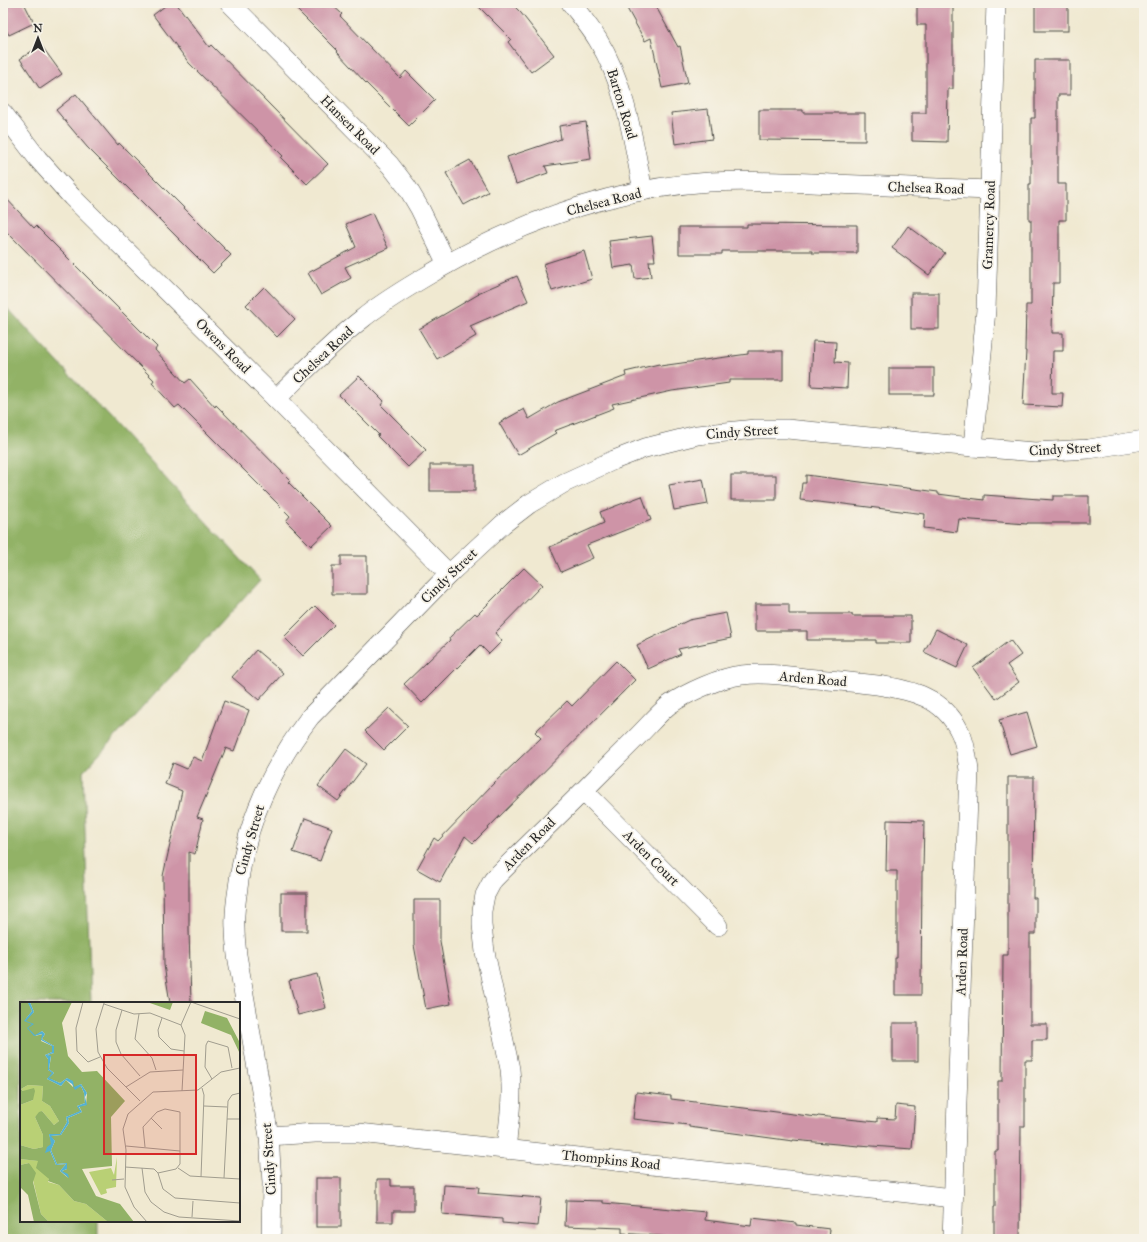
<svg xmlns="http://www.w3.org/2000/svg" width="1147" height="1242" viewBox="0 0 1147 1242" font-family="'IM FELL Great Primer',serif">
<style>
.forest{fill:#92b266;stroke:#5e6e48}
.building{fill:#ce94a7}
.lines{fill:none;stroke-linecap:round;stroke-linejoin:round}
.minor-casing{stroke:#494844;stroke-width:20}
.minor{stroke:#fff;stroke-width:19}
.labels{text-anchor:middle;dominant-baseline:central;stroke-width:3.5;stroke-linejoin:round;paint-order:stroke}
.street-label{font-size:14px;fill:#2b2b2b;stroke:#f7f3e8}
.inset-road{fill:none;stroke:#a19d8f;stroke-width:1}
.view{fill:#d62828;fill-opacity:0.15;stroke:#d62828;stroke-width:2}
.inset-edge{fill:none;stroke:#2b2b2b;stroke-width:2}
</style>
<rect width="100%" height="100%" fill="#f7f3e8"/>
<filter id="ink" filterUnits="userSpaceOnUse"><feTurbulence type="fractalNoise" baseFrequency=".025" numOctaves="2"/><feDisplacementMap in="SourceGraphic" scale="8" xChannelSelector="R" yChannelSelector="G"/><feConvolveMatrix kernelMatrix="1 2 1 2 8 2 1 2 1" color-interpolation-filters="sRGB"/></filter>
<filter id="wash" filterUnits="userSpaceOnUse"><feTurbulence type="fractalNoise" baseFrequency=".012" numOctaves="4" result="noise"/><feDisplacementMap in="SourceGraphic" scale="16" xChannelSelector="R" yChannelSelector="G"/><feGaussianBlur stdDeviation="0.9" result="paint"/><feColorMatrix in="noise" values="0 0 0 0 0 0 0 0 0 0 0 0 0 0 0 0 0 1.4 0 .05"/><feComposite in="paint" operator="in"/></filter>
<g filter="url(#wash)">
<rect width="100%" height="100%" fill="#f0e9d1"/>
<!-- forest -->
<path class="forest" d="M3,303L260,580L83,772L91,1003H21V1221H98V1239H3Z"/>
<g id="blocks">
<!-- building -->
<g class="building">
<path d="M3,3H24L34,23L9,35L3,24Z"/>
<path d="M169,3H176L209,47L211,45L328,164L307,184L281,158L283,156L189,63L153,15Z"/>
<path d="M290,3H330L342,14L340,16L400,78L406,71L435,100L409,126L364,81L337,52L338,51Z"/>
<path d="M475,3H511L521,13L554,55L531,72L508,42L511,39Z"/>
<path d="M624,3H654L678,47L680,46L688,83L662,88L651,38L645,41Z"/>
<path d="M917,3H953V89H948L947,142L912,141V113H926V25H917Z"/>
<rect x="1035" y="3" width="33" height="28"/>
<path d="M41,45L62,74L40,89L20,59Z"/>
<path d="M1035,60H1070V95H1058V184H1066V220H1059V283H1053L1052,333H1063V351H1053L1052,393H1063L1062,407L1023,405L1026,351H1025L1026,305H1031V220H1029V184H1031V118H1035Z"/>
<path d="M76,94L118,145L119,143L231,255L213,273L87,147L56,110Z"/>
<path d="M708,109L712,139L675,144L671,113Z"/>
<path d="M759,110H803V113H865V141L759,140Z"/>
<path d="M586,122L591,159L545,166L548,173L516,184L507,157L561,139L559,126Z"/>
<path d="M470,160L488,192L464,205L446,173Z"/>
<path d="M3,195L34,228L36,226L157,347L155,350L185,383L190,379L215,407L216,405L290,480L288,482L332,526L311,546L286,521L290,516L179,405L175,408L152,383L154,380L3,228Z"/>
<path d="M372,213L388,248L345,267L351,278L321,295L308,273L356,247L346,224Z"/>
<path d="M747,224L857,225V253H812V251H722V254H679V227H747Z"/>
<path d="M908,226L945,253L929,275L892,248Z"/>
<path d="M652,236L655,261H649L651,277L635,279L633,265L613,268L609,241Z"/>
<path d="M584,251L592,279L552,291L543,264Z"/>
<path d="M517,276L528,301L470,326L476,336L437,359L419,329L479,294L478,293Z"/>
<path d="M264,287L295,319L277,337L246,305Z"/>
<rect x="911" y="293" width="28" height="36"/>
<path d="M813,341L836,342L835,362L848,363L847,388L811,386Z"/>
<path d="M748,351H783V380H729V383L672,391L612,404L614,408L554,431L556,433L518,455L499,423L524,409L529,419L558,402L626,376L625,372L659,364L660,366L748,354Z"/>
<rect x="889" y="368" width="45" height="27"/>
<path d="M359,376L384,401L381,405L426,450L408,467L377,436L379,435L339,395Z"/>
<rect x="430" y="465" width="45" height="26"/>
<rect x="731" y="475" width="45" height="25"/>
<path d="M806,475L938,492V494L984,500V495L1053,500V496H1089V523H1027V524L959,519L957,532L924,528L925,514L836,503V504L800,500L802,483H806Z"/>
<path d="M703,479L708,504L674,510L669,485Z"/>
<path d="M642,496L651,520L587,545L593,558L561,572L550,547L604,523L600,512Z"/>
<path d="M341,556H367V594H332V566H341Z"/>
<path d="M524,568L542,585L495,633L502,641L489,654L480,645L422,703L404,684L450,640L449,638L475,613L477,615Z"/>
<path d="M755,604H789V614H852V616H911V643H876V640H807V631H755Z"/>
<path d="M315,606L334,625L303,656L284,637Z"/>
<path d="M726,613L731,638L678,649L681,654L648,669L637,645L689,620Z"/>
<path d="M936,629L968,645L957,668L924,652Z"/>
<path d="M1010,640L1021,655L1007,665L1019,682L996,699L973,668Z"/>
<path d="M256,650L283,673L259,700L232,677Z"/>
<path d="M616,661L635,680L473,843L465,836L440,882L417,869L434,838L438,841L494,783L541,738L535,732L567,701L572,706Z"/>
<path d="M224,701L249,710L234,751L226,748L197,817L203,819L195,854L189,852V930L191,1003H170L164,965L163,876L182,791L165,784L173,763L187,769L193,757L202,761Z"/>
<path d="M389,708L408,726L384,750L365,731Z"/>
<path d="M1027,712L1037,746L1010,754L999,720Z"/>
<path d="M346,749L366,764L338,801L318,786Z"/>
<path d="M1008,777H1034L1033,898H1036V934H1030V1024H1047V1040H1032V1060H1025V1126H1021L1020,1239H994V1207H995V1151H998V1081H1002L1003,955H1008Z"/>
<path d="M305,818L332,828L320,861L293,852Z"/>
<path d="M887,820L924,821L923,871H922L921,995H895V958H897V871H886Z"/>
<rect x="281" y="893" width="26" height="38"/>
<path d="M414,900H440V941L451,1004L426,1009L414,945Z"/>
<path d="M317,974L326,1008L298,1015L289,981Z"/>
<rect x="893" y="1023" width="25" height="38"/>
<path d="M636,1092L671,1096V1099L817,1117L818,1116L877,1122V1118L895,1119L896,1105L915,1107L912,1149L859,1145V1146L793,1140V1141L689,1127V1125L633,1119Z"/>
<rect x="316" y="1178" width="25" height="49"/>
<path d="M377,1179H391V1186H414V1211H393V1222H377Z"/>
<path d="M444,1185L479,1187L478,1193L541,1198L538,1226L502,1223V1219L442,1214Z"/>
<path d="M566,1200L603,1201V1203L706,1212L705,1220L751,1226L752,1218L796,1223V1225L830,1229L829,1239H697L622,1233V1228L565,1226Z"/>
</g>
</g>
</g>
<g filter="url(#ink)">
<use href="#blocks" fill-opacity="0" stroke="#494844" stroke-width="1"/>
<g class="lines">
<!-- minor casing -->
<g class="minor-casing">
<g id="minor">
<path d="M230,3L390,165L407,187L420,209L447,264"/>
<path d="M571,3C580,15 590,27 598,40C626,86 633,140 643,191"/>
<path d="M3,113L38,159L72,197L276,399L449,574"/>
<path d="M276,399C304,372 331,343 362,319C380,304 400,292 420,280C507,227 606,189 709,182C751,180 792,182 834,184C886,186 938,188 990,190"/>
<path d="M973,447L986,310L996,3"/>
<path d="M584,791L718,926"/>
<path d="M269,1136L315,1133H359L953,1198"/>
<path d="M506,1149C509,1122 513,1096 510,1069L485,952L482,925V911L485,895L493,880C526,846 561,814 594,780C609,765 624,750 639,735C649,725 658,714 669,705C686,693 721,677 742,675C762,672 785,675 805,678C829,680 853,682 877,685C912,690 943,697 960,732C966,744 967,758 969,770L952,1239"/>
<path d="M271,1239L272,1183L269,1136L237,955C236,946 235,937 235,928C234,915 236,901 238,888C245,825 272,767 310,717L449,574L503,524L529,504L564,483L614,460L645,448L697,435L755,429H787L973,447L1035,452L1089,449L1144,440"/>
</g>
</g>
<!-- minor -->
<use href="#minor" class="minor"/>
</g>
</g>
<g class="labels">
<!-- street labels -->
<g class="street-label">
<text transform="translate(622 104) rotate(73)">Barton Road</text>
<text transform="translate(350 125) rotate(45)">Hansen Road</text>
<text transform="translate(926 188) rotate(2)">Chelsea Road</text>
<text transform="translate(604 202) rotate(-14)">Chelsea Road</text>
<text transform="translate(989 225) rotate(-88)">Gramercy Road</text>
<text transform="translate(223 346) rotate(45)">Owens Road</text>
<text transform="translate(323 355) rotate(-43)">Chelsea Road</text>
<text transform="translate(742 432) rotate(-4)">Cindy Street</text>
<text transform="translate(1065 449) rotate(-3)">Cindy Street</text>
<text transform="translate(449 576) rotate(-44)">Cindy Street</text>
<text transform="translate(813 679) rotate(5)">Arden Road</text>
<text transform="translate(250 840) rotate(-74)">Cindy Street</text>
<text transform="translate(529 844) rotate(-45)">Arden Road</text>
<text transform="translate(651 858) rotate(45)">Arden Court</text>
<text transform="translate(962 962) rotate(-88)">Arden Road</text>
<text transform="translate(269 1159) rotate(-94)">Cindy Street</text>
<text transform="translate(611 1160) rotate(6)">Thompkins Road</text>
</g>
</g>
<!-- overview -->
<g transform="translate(20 1002)">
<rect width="220" height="220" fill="#f0e9d1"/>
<path d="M8,83L23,84L22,99L30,104L39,119L34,123L22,109L15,115L23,133V145L14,147L0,143V103L13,98L1,87ZM97,155L96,185L86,187L87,191L81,193L69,170L91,166L94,173ZM0,157L19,159L29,177L28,180L39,183L54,199L66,202L88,220H29L21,212L9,161L0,163Z" fill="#b9d075"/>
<path d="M0,0H8L12,9L5,18L14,10L10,0H52L42,21L48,54L62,70L77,69L105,99L91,115L92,164L62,167L76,194L100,202L114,220H88L66,202L54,199L39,183L28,179L29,177L16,166L18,159L0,157V143L14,147L23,145V133L15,115L19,110L22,109L34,123L39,119L30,104L22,99L23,84L8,83L1,87L3,89L14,86L15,89L13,98L0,103ZM22,29L25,32L22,37L34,44V51L27,53L31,55L29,67L34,71L28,76L40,81L47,76L53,80V85L46,78L41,84L27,77L33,71L28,68V57L25,53L32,50V44L21,39L23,32L15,34ZM61,82L67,91L66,103L59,104L62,110L48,116L49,121L41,133L30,134L35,139L31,148L37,162L47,161V167L42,169L48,176L40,169L46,162L36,163L30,149L32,142L29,132H40L47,120L46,115L61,109L57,104L65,101L64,91L61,84L54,86ZM127,0H153L150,8ZM185,9L207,16L220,41V52L211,33L181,21ZM9,161L16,171L13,180L21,212L29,220H14L8,193L0,185V163Z" fill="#92b266" fill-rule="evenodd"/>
<path d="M10,0L14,10L6,19L14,22L8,26L15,33L22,29L25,32L22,37L34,44V51L27,53L31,54L29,67L34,71L29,76L40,81L47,76L53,79L54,85L61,82L67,91L65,95L67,103L59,105L62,110L48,116L49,121L41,133L31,134L35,139L31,148L37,162L47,161V167L42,169L48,172L49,176L40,169L46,162L36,163L30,149L25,151L27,145L31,142L29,132H40L47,120L46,115L60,109L57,104L65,101L64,91L61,84L55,88L52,82L46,78L41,84L27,77L32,71L28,68V57L25,53L32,50V44L21,38L22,32L14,34L7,26L12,22L4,19L12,9L8,1Z" fill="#54b1d2"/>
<path class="inset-road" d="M63,0L56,26L57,49L68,60L80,55M171,0L220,17M84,1L76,27L78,50L87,66L120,99M84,2L114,12L130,11L161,23L165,33L162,89M102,8L96,28V40L101,52L120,74M119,12L115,37L132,56L136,68M142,16L138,28L139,35L151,47L164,49M161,23L171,0M192,77L185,65L186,43L188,39L208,45L212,66M106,85L130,70L163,68M184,104L207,105M131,116L142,127M207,117H220M106,144L160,149M125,145L123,125L137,110L145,107L160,110V162L156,167L138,171M105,165L134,167L138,171M122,166L125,190L131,200L144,210L159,215L220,219M158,166L170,174L220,177M138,171L143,187L155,196L220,201M181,175L184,93L182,86M204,176L208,99L212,93L220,91M92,178L104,177M172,215L173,199M127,220L114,205L105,185L106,148L103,127L108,112L133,90L178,88L201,70L220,66"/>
<path class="view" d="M84,53H176V152H84Z"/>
<rect width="220" height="220" class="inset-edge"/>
</g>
<!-- margin -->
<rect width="1147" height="1242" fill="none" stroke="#f7f3e8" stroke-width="16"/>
<!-- north arrow -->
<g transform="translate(38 38)" stroke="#f7f3e8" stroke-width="3" paint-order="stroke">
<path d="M0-3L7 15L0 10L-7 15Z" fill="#2b2b2b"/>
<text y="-6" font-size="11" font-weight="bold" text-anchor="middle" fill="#2b2b2b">N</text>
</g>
</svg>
